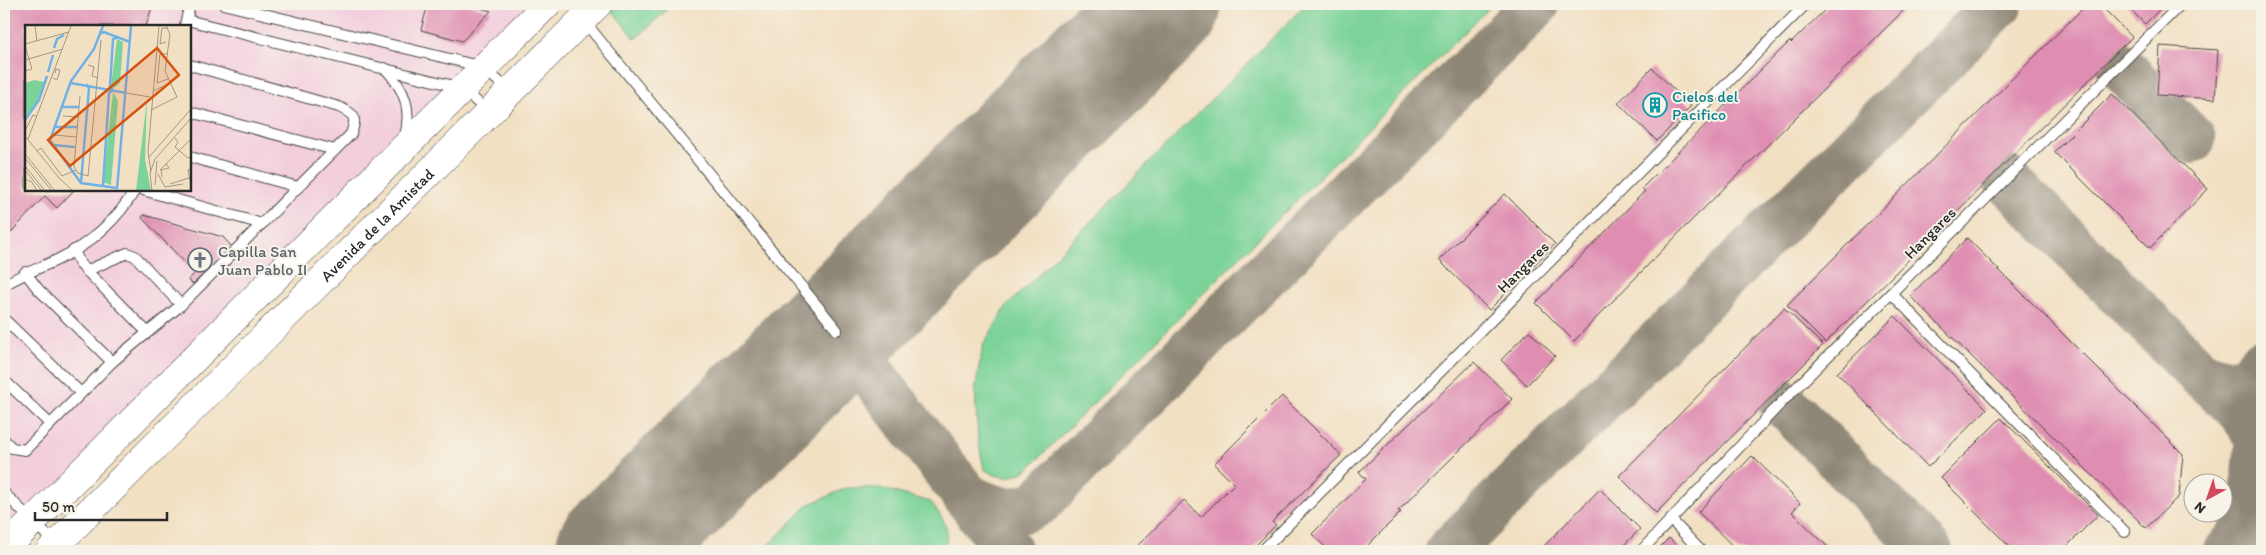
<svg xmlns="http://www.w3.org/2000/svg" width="2266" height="555" viewBox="0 0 2266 555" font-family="Itim,sans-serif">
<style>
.built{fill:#f3cfde;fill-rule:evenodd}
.green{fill:#7cd399;stroke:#547f62}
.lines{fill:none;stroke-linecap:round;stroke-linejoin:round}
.taxiway{stroke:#8e8677;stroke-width:48}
.runway{stroke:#8e8677;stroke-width:119}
.building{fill:#df8eb2}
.lane-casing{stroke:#494642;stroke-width:12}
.primary-casing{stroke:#494642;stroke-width:29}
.lane{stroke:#fff;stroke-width:10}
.primary{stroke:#fff;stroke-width:28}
.labels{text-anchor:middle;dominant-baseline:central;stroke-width:4;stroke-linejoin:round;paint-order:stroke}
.culture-label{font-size:16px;fill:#0d838f;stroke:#f7f3e8;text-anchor:start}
.street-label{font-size:16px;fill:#2b2b2b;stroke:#f7f3e8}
.worship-label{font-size:16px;fill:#5b616d;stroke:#f7f3e8;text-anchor:start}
.inset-river{fill:none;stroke:#72b1e5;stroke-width:2.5}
.inset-road{fill:none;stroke:#a29886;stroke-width:1}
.view{fill:#d5540f;fill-opacity:0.15;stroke:#d5540f;stroke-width:2.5}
.inset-edge{fill:none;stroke:#2b2b2b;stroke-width:2.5}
</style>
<rect width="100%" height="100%" fill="#f7f3e8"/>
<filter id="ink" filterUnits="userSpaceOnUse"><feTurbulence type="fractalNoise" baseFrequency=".02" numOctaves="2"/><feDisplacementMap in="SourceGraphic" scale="10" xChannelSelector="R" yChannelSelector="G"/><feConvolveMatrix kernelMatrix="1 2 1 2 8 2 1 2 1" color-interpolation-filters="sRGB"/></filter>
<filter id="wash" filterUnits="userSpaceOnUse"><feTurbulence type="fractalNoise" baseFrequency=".0096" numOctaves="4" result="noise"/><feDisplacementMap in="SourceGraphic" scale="20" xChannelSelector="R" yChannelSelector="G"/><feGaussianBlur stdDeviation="1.12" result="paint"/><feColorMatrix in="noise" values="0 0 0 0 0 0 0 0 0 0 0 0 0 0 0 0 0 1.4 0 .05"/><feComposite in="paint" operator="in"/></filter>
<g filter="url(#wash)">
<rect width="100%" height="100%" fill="#f2e0c3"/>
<!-- built -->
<path class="built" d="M4,4H547L4,550ZM26,26H190V190H26Z"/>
<!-- green -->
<g class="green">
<path d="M619,4H673L636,39L612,11Z"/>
<path d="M1306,4H1493L1028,469C1012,479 1000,480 984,469L978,440L975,390L983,345L1006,307Z"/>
<path d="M846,488H879L931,502C944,521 953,529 943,551H763L808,505Z"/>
</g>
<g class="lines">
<!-- taxiway -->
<g class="taxiway">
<path d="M2119,65L2192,139"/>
<path d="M2006,179C2067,241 2128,302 2189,363C2213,387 2248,409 2259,442"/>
<path d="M837,330L1009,551"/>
<path d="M2199,373C2226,384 2244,390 2262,362"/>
<path d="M1782,402L1929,551"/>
<path d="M967,497C993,510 1013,518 1039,502L1536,4"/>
<path d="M1449,551L1999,4"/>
<path d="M2228,551L2243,534L2253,514L2261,411"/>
</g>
<!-- runway -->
<path class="runway" d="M615,551L1162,4"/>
</g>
<g id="blocks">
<!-- building -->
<g class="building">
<path d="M4,4H153L146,26H26V190H74L57,208L45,196L5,239Z"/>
<path d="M428,4H466L491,11L462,41L421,30Z"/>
<path d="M1831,4H1910L1683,229L1574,341L1536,303L1645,191L1642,188L1790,41L1791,43Z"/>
<path d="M2087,4H2099L2132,37L1825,343L1787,305Z"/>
<path d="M2125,4H2165L2145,24Z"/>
<path d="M2160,46L2218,50L2215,99L2157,95Z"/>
<path d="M1652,68L1691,106L1657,141L1618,103Z"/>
<path d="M2112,94L2208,189L2150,248L2054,152Z"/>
<path d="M1505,194L1555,244L1489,310L1439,260Z"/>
<path d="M144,215L223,237L232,247L193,284L188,280L195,273L142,218Z"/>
<path d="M1967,238L2183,454L2179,496L2146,528L1910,296Z"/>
<path d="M1784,308L1823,345L1656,513L1619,476Z"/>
<path d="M1895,316L1987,409L1928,467L1837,373Z"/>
<path d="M1529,331L1555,356L1527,385L1501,360Z"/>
<path d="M1474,362L1512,399L1398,511L1401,512L1362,551H1329L1312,534L1366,479L1359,472Z"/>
<path d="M1282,396L1341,455L1272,522L1276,525L1250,551H1132L1184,500L1201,517L1234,484L1214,464Z"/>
<path d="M2001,418L2098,515L2062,551H2014L1941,478Z"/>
<path d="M1752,456L1800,503L1792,512L1832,551H1738L1698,512Z"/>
<path d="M1600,489L1640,529L1618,551H1539Z"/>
<path d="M1669,538L1683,551H1656Z"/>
</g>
</g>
</g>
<g filter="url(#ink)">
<use href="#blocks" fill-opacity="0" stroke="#494642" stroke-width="1"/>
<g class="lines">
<!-- lane casing -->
<g class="lane-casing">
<g id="lane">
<path d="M223,4L483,67L509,91"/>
<path d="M187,20L462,88L488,112"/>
<path d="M584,21L837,330"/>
<path d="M185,25L190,4"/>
<path d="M385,68C405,90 412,108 405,137"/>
<path d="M190,112L335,150"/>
<path d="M190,157L298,187"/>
<path d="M143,190L262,224"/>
<path d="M74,250L80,264L147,332"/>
<path d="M86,271L127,253L135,256L181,305"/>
<path d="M25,272L38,289L112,362"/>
<path d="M4,285C22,274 40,268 59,259C90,244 118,219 135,190"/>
<path d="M1891,293L2125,532"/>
<path d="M4,319L81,393"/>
<path d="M4,380L50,424"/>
<path d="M4,440L12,448L25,450L112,362L181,305L351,134C357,116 355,115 339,107L190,65"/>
<path d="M4,493L56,544"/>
<path d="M1672,521L1701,551"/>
<path d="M4,529L25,551"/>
<path d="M1262,551L1806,4"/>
<path d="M1641,551L1782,402L2181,4"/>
</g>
</g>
<!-- primary casing -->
<g class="primary-casing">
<g id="primary">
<path d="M4,550L547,4"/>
<path id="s1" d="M50,551L598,4"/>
</g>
</g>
<!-- lane -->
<use href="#lane" class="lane"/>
<!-- primary -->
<use href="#primary" class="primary"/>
</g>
</g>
<!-- icons -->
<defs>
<g id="building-ring" transform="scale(1.25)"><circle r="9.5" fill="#f7f3e8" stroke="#0f9aa8" stroke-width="1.5"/><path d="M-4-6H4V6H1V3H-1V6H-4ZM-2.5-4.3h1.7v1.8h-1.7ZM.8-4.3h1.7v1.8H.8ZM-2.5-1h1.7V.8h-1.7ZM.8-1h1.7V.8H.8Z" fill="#0f9aa8"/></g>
<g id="church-ring" transform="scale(1.25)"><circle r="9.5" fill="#f7f3e8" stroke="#6b7280" stroke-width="1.5"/><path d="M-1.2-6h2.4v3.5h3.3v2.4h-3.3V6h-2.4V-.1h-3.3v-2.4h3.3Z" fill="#6b7280"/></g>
</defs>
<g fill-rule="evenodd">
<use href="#building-ring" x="1655" y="105"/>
<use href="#church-ring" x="200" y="260"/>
</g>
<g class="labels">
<!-- culture labels -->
<g class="culture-label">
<text x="1672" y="96">Cielos del<tspan x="1672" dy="18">Pacifico</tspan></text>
</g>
<!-- street labels -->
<g class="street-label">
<text stroke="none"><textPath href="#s1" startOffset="462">Avenida de la Amistad</textPath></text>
<text transform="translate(1930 233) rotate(-45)">Hangares</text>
<text transform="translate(1523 267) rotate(-45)">Hangares</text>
</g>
<!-- worship labels -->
<g class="worship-label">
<text x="218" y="251">Capilla San<tspan x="218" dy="18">Juan Pablo II</tspan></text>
</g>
</g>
<!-- overview -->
<g transform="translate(25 25)">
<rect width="166" height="166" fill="#f2e0c3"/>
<path d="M92,14L98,17L95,58L89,63L86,61ZM9,55L20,57L14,75L0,94V58ZM88,67L93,76L86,160L78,157ZM122,74L120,134L126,166H111Z" fill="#7cd399"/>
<path class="inset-river" d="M78,1L69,24L46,56L25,115L56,158L92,163M75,9L79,7L105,17M29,23L32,14L39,10M23,47L28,30M46,58L101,68M37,82H54M0,95L14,75L22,51M29,102H52M28,120L50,122M56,157L64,63L61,59M78,161L84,68L88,65L85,62L88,14L93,12M92,164L106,1"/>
<path class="inset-road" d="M10,1L12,16M141,17L135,19L137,3H143M0,19L44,7M0,21L7,44L0,46M143,29H135L132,58L143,54M0,35L38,24M63,40L69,42L67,51L73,53M28,53L32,55L35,45L31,44L30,48M128,66L145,58M101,68L125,72M55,71L49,142L53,148L63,151L76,15M126,85L152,72L140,46L145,9L141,1M38,91L53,92M0,106L8,90L11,91M30,110L51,112M0,111L34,153L48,166M150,113L153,117L150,122L163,133L167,132M3,114L46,1M12,126L16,123L37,151L51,145M0,129L30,166M124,132L167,83M0,133L27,166M0,141L20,166M0,145L17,166M135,145L167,113M126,147L123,127L134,1M133,149L140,162L158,159M137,152L136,145L144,143L141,139M0,154L7,157L12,166M165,156L163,145L167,143M145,159L167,152M130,160L132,136M127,166L125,148L130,134L167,92"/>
<path class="view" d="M132,23L154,50L45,141L23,115Z"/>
<rect width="166" height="166" class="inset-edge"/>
</g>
<!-- margin -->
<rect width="2266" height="555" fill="none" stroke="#f7f3e8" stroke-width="20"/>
<!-- north arrow -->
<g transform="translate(2208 498) rotate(220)"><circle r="24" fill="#f7f3e8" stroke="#a5a39c"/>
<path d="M0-4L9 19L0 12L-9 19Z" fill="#d1495b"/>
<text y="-8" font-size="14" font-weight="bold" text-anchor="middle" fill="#2b2b2b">N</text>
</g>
<!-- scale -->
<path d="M35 512v8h132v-8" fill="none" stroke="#2b2b2b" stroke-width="2.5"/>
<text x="42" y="512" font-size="15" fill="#2b2b2b" stroke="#f7f3e8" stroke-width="4" paint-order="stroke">50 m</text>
</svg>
